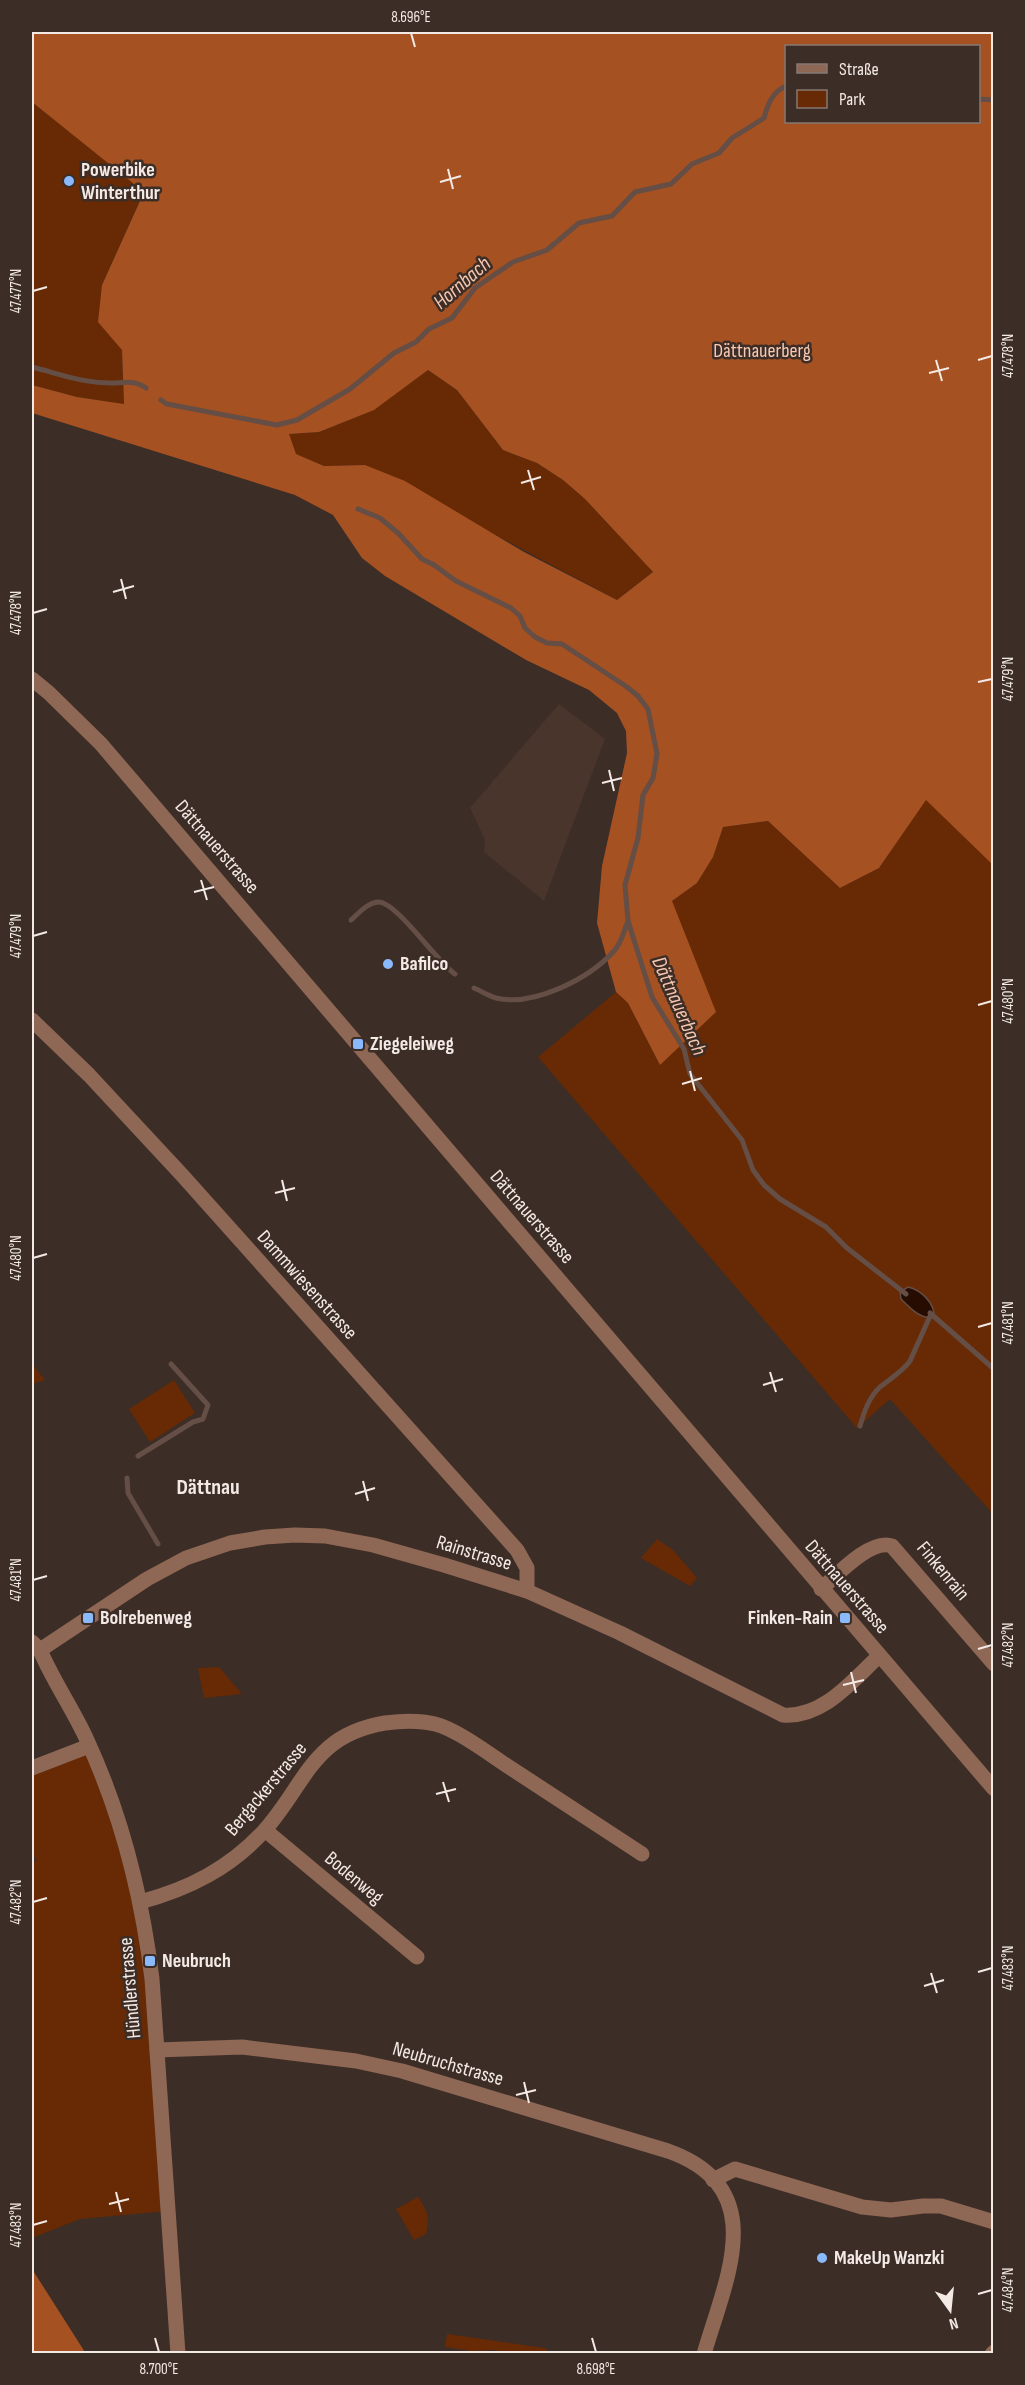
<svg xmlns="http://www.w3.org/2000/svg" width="1025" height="2385" viewBox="0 0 1025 2385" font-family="'Sofia Sans Condensed',sans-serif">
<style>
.built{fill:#49352b}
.green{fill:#672a04;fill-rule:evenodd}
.forest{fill:#a55122;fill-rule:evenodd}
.water{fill:#270c01;stroke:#644e45;stroke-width:1.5}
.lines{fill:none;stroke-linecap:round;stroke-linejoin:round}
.stream{stroke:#644e45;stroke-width:5}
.minor{stroke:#8e6755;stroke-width:15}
.ticks{fill:none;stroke:#f3e9e5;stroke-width:2}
.poi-dot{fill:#8abafc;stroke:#3c2d26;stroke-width:2}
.labels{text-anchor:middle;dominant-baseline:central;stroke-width:5;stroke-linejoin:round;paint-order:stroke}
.poi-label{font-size:20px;font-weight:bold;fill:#f3e9e5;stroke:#3c2d26;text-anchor:start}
.park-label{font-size:20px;fill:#f9c9b3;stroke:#3c2d26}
.street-label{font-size:20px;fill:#f3e9e5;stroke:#3c2d26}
.water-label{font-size:21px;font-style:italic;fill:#f6c7b0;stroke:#3c2d26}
.quarter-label{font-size:22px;font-weight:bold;fill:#f3e9e5;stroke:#3c2d26}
.neatline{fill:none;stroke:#f3e9e5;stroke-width:2}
.ticks-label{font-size:15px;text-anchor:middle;fill:#f3e9e5}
</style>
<rect width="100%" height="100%" fill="#3c2d26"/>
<!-- built -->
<path class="built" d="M559,704L605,739L544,901L484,852L485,840L470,808Z"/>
<!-- green -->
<g class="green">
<path d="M32,102L144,191L102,285L122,350L124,404L77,397L32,385Z"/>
<path d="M428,370L457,390L503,450L537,463L563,480L585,499L653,572L617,600L365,465L324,466L296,454L288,434L319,432L373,410Z"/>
<path d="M926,799L994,865L993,1514L890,1399L857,1428L538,1057L616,992L628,1003L660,1065L672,901L697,883L713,857L723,827L768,821L840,888L879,868ZM908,1287L915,1289L935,1314L934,1317C921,1320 904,1306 900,1294Z"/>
<path d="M32,1364L45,1380L32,1384Z"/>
<path d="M174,1380L195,1413L150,1442L129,1409Z"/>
<path d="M657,1539L673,1550L697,1578L690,1586L641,1558Z"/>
<path d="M219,1667L242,1694L204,1698L198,1668Z"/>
<path d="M89,1746L136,1883L167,2211L80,2219L32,2238V1863L36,1861L32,1848V1768Z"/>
<path d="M418,2197C428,2211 430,2218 426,2234L414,2240L396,2209Z"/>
<path d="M447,2334L545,2348L549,2353L517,2354L494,2350L472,2351L445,2347Z"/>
</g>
<!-- forest -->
<g class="forest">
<path d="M32,32H993V865L926,800L879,868L840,888L768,821L723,827L713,857L697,883L672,901L716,1012L660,1065L628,1003L616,992L597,923L602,866L627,753L626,731L617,713L589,690L526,660L385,576L362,558L333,515L295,495L32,413V385L77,397L124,404L122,350L98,322L102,285L144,192L32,102ZM786,46H978V122H786ZM428,370L457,390L503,450L537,463L563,480L585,499L653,572L617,600L524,552L405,481L365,465L324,466L296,454L289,434L319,432L374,410Z"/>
<path d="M32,2269L83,2349L85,2353H32Z"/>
</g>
<!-- water -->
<path class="water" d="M908,1287C921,1290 935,1303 934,1317C921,1320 910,1308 901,1299L900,1292Z"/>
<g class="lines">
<!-- stream -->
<g class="stream">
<path d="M978,99L994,100"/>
<path d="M32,367C60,374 85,384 115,383C127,382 136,381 146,388"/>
<path d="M161,400L167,404L277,425L297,420L350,389L394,353L416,342L429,329L452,318L475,288L513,262L547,250L579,223L612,216L635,192L671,184L692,164L719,153L732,138L764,118C768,104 772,92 786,86"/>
<path d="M358,509L380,518L398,533L422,559L434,565L456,581L511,608L520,616L525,628L535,637L547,643L562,644L627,687L638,696L648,709L657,754L653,778L643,795L638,838L625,885L628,921L652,997L684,1049L690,1074L742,1140L753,1170L764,1185L780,1199L826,1227L847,1248L906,1294"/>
<path d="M351,920C359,913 367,903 378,902C396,901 436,961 455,974"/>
<path d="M474,988C481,991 489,996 496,998C533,1007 589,979 614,951C621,944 624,931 628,921"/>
<path d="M930,1313L994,1369"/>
<path d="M860,1426C864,1412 869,1397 880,1387C891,1378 902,1372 910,1361L931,1314"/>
<path d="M138,1456L193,1422L203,1419L208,1405L171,1364"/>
<path d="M127,1478L128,1493L158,1544"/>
</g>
<!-- minor -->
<g class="minor">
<path d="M32,679L49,693L101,744L994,1789"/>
<path d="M32,1020L89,1075L182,1175L517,1550L527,1568V1591"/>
<path d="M821,1589C837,1575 871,1538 892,1546L994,1664"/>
<path d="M32,1642L40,1650C53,1681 73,1709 87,1740C122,1816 142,1896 152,1979L178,2354"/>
<path d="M40,1650L147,1579L186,1558L230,1543L265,1537L295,1535L325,1536L373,1545L444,1565L527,1591L620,1633L783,1715C823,1718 852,1681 879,1656"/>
<path d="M32,1768L89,1746"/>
<path d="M265,1830L417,1957"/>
<path d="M140,1902C189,1889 230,1868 264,1831C306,1784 312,1735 385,1723C400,1721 419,1720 435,1724C458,1730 489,1754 509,1767C554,1796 598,1825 642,1854"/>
<path d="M157,2050L242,2047L356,2061L402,2071L668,2151C772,2188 726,2278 704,2354"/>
<path d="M713,2180L735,2169L862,2207L891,2210L923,2206H941L994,2222"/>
<path d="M992,2354L994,2352"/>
</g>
</g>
<!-- ticks -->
<path class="ticks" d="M411,33L415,47M448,169L453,189M440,182L461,176M33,291L47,287M936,360L942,381M978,360L992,356M929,373L949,368M528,470L534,490M521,483L541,477M121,579L126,599M113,592L134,586M33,613L47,609M978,682L992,679M609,770L614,791M602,783L622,778M201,880L207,900M194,892L214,887M33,936L47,932M978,1005L992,1001M690,1071L695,1091M682,1084L702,1078M282,1180L287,1201M275,1193L295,1188M33,1258L47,1254M978,1327L992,1323M770,1372L776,1392M763,1385L783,1379M363,1481L368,1501M355,1494L375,1488M33,1580L47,1576M978,1649L992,1645M851,1672L856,1693M843,1685L864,1680M443,1782L449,1802M436,1794L456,1789M33,1902L47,1898M978,1972L992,1968M931,1973L937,1993M924,1986L944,1980M524,2082L529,2103M516,2095L536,2090M116,2192L121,2212M109,2204L129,2199M33,2225L47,2221M978,2294L992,2290M155,2338L159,2352M592,2338L596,2352"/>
<!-- markers -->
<g class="poi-dot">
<circle cx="69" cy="181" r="6"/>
<circle cx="388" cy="964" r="6"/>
<rect x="352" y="1038" width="12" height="12" rx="3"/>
<rect x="82" y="1612" width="12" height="12" rx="3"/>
<rect x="839" y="1612" width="12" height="12" rx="3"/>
<rect x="144" y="1955" width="12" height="12" rx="3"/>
<circle cx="822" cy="2258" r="6"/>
</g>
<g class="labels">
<!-- poi labels -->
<g class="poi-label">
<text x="81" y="170">Powerbike<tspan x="81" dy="23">Winterthur</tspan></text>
<text x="400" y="964">Bafilco</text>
<text x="370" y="1044">Ziegeleiweg</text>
<text x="100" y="1618">Bolrebenweg</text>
<text x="833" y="1618" text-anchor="end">Finken-Rain</text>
<text x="162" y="1961">Neubruch</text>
<text x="834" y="2258">MakeUp Wanzki</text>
</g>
<!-- park labels -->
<g class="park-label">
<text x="762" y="351">Dättnauerberg</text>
</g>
<!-- street labels -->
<g class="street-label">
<text transform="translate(217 847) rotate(49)">Dättnauerstrasse</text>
<text transform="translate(532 1217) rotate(49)">Dättnauerstrasse</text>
<text transform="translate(307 1285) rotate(48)">Dammwiesenstrasse</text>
<text transform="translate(474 1553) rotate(17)">Rainstrasse</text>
<text transform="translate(943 1571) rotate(50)">Finkenrain</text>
<text transform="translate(847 1587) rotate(49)">Dättnauerstrasse</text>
<text transform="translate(266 1789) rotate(-50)">Bergackerstrasse</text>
<text transform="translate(354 1878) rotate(40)">Bodenweg</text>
<text transform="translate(130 1988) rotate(-95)">Hündlerstrasse</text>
<text transform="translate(448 2064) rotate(16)">Neubruchstrasse</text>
</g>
<!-- water labels -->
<g class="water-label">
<text transform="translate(462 283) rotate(-41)">Hornbach</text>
<text transform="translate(679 1006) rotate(66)">Dättnauerbach</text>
</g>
<!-- quarter labels -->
<g class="quarter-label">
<text x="208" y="1487">Dättnau</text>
</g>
</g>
<!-- border -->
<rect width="1025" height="2385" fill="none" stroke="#3c2d26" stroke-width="66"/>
<!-- legend -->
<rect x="785" y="45" width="195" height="78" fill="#3c2d26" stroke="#857872" stroke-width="1.5"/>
<rect x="797" y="64" width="30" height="9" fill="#8e6755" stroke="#857872" stroke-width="1.5"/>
<text x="839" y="75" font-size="18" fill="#f3e9e5">Straße</text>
<rect x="797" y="90" width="30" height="18" fill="#672a04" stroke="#857872" stroke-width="1.5"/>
<text x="839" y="105" font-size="18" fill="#f3e9e5">Park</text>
<!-- north arrow -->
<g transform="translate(950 2310) rotate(165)" stroke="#3c2d26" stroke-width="4.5" paint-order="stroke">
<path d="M0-4.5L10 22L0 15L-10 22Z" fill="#f3e9e5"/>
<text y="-9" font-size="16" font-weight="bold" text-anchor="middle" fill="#f3e9e5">N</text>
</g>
<rect x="33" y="33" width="959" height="2319" class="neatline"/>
<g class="ticks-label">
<text x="411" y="22">8.696°E</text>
<text transform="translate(16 291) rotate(-90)" y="5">47.477°N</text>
<text transform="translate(1008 356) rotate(-90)" y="5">47.478°N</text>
<text transform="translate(16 613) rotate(-90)" y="5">47.478°N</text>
<text transform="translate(1008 679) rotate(-90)" y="5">47.479°N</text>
<text transform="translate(16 936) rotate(-90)" y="5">47.479°N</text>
<text transform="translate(1008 1001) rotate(-90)" y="5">47.480°N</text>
<text transform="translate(16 1258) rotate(-90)" y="5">47.480°N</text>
<text transform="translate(1008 1323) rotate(-90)" y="5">47.481°N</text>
<text transform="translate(16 1580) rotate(-90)" y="5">47.481°N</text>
<text transform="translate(1008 1645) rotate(-90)" y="5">47.482°N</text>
<text transform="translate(16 1902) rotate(-90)" y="5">47.482°N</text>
<text transform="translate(1008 1968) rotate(-90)" y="5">47.483°N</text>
<text transform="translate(16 2225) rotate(-90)" y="5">47.483°N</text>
<text transform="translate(1008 2290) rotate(-90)" y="5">47.484°N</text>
<text x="159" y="2374">8.700°E</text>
<text x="596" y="2374">8.698°E</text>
</g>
</svg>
